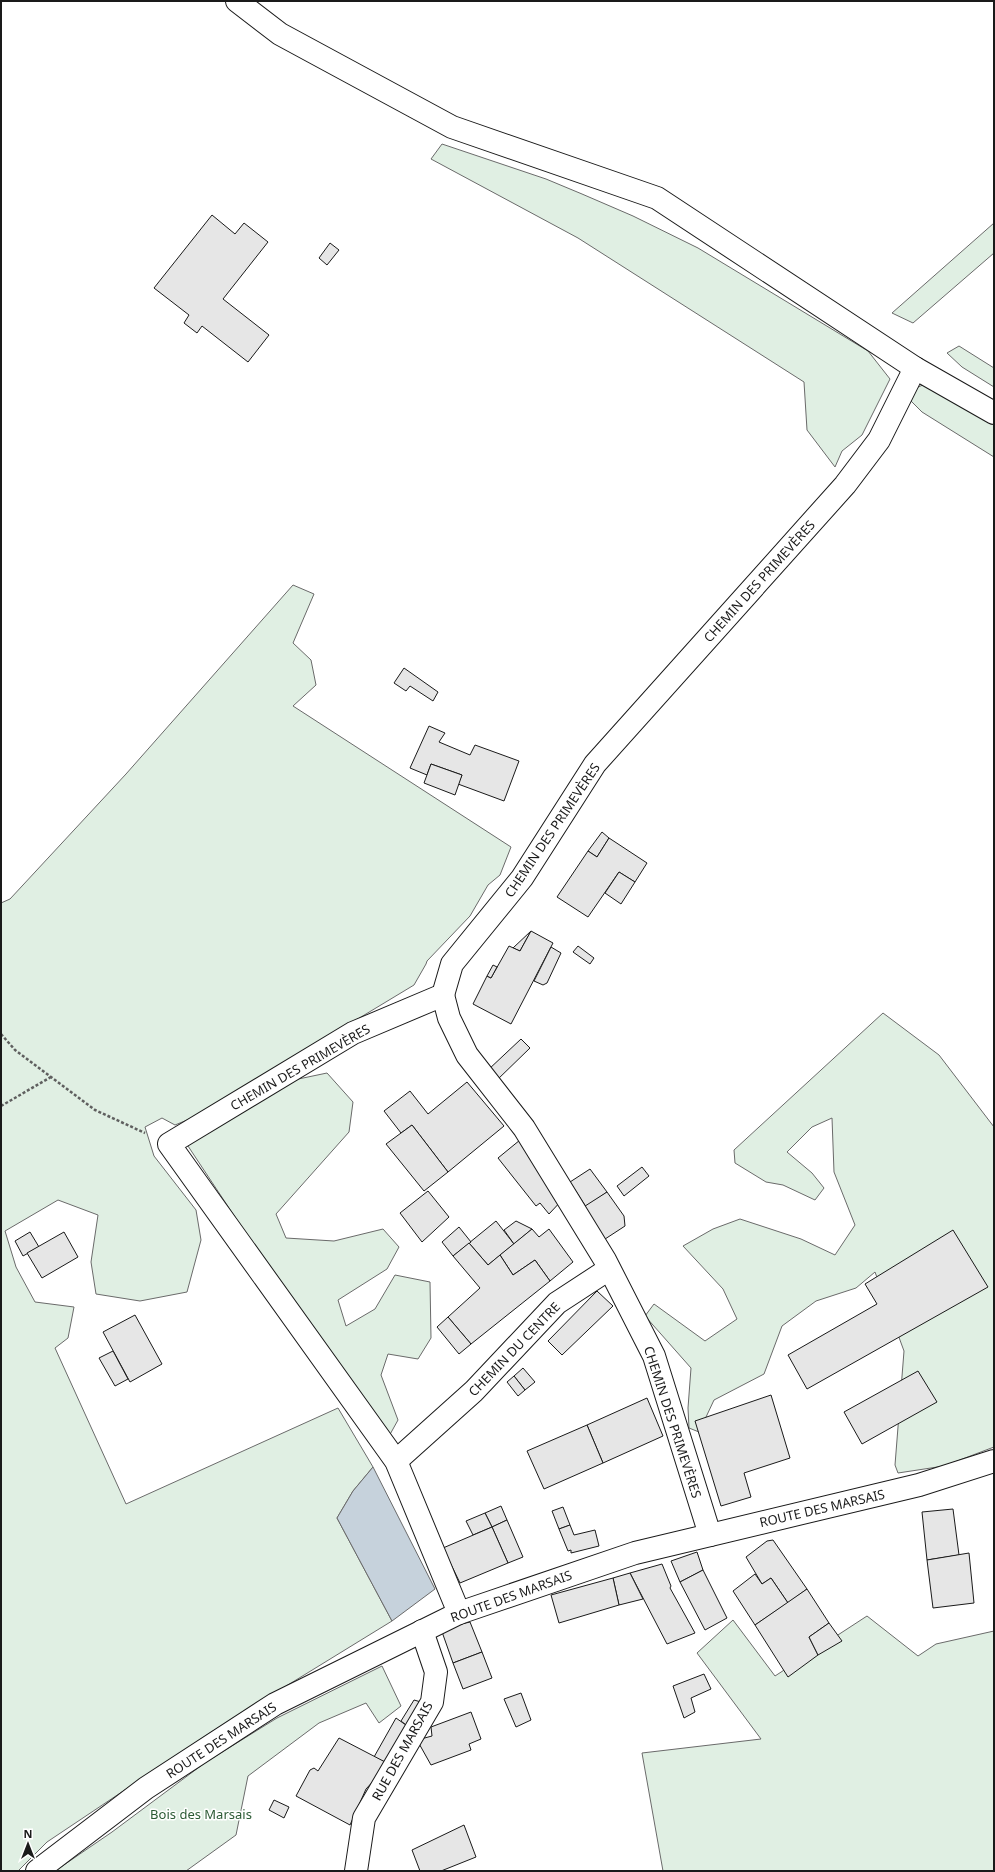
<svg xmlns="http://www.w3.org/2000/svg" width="995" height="1872" viewBox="0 0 995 1872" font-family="'Noto Sans',sans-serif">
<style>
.green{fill:#e0efe3;stroke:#6a6a6a}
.water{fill:#c6d2dc;stroke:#6a6a6a}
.building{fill:#e6e6e6;stroke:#1a1a1a}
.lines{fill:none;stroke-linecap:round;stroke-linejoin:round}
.minor-casing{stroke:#1a1a1a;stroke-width:24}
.tertiary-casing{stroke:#1a1a1a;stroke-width:24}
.path{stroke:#5f5f5f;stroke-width:2.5;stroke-dasharray:3 2;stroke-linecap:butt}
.minor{stroke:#fff;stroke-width:22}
.tertiary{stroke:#fff;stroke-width:22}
.labels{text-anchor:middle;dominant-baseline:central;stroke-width:3;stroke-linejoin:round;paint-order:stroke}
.street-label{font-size:13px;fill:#1a1a1a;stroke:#fff}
.park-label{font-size:13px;fill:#2b5a34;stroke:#fff}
</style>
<rect width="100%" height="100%" fill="#fff"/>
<!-- green -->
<g class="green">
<path d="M442,144L546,179L582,194L633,216L698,248L868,351L890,379L862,435L842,451L835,467L807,430L804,382L578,238L431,159Z"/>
<path d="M994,223V253L913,323L892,313Z"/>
<path d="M959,346L994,368V387L962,367L947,353Z"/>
<path d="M925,384L994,423V457L922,412L908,398L916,388Z"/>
<path d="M293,585L314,594L293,643L311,660L316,685L293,706L511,847L500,875L488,885L470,916L427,961L426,964L414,985L197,1116L175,1125L162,1118L145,1127L154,1156L196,1210L201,1240L187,1292L140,1301L96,1294L91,1262L98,1215L58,1200L5,1231L16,1267L35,1302L74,1307L68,1338L55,1348L126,1504L338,1408L373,1467L353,1491L337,1518L392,1621L213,1731L47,1842L18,1871H1V903L10,899L126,774Z"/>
<path d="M883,1013L939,1055L994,1127V1447L944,1466L898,1473L895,1465L904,1351L875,1272L856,1288L816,1301L782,1326L764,1374L714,1400L699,1432L689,1428L688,1408L691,1368L645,1316L654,1304L705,1341L737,1319L723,1289L683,1246L713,1229L740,1219L801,1239L835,1255L855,1225L834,1172L832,1118L812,1127L787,1152L812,1173L824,1188L815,1200L783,1185L766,1182L735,1163L734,1150Z"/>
<path d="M327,1073L353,1102L349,1132L276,1214L286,1238L334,1241L383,1229L399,1247L387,1269L338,1300L346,1326L375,1309L395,1275L430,1282L431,1338L418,1359L388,1354L381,1375L398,1420L388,1438L274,1276L186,1143L284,1082Z"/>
<path d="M867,1616L918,1656L936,1644L994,1631V1871H663L642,1753L761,1739L697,1653L733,1620L775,1676Z"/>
<path d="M382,1666L401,1706L379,1723L366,1703L319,1723L248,1776L236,1835L186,1871H55L112,1832L206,1762L277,1718Z"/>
</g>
<!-- water -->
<path class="water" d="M373,1467L435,1589L392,1621L337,1518L353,1491Z"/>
<!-- building -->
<g class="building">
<path d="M212,215L235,234L244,223L268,242L223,299L269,335L248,362L202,326L197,333L184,323L189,315L154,288Z"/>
<path d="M330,243L339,250L327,265L319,258Z"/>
<path d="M404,668L438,692L433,701L410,686L406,691L394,683Z"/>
<path d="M429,726L445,733L439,742L470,755L475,745L519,761L504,801L458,784L462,775L431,764L427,775L410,768Z"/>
<path d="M431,764L462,775L455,795L424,783Z"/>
<path d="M602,832L609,838L597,857L588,851Z"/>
<path d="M609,838L647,863L635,882L619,872L588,917L557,897L588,851L597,857Z"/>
<path d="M619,872L635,882L621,904L605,893Z"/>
<path d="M531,931L520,951L513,948Z"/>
<path d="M531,931L553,943L511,1024L473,1004L487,976L491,978L509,946L520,951Z"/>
<path d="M578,946L594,958L590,964L573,952Z"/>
<path d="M551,947L561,953L547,983L543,985L534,981Z"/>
<path d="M493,965L497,967L491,978L487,976Z"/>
<path d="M521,1039L530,1048L496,1081L488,1070Z"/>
<path d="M467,1082L504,1126L448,1172L412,1125L401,1133L384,1111L410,1091L428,1114Z"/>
<path d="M412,1125L448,1172L424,1191L386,1144Z"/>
<path d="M520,1140L564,1198L549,1214L540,1203L536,1206L498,1158Z"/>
<path d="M642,1167L649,1176L624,1196L617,1186Z"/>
<path d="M590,1169L607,1192L586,1207L570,1182Z"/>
<path d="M428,1191L449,1217L422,1242L400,1213Z"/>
<path d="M607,1192L624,1216L625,1226L602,1241L582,1208Z"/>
<path d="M496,1221L514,1244L488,1265L469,1243Z"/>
<path d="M516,1221L532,1229L514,1244L504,1230Z"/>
<path d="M459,1227L471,1242L453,1256L442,1242Z"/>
<path d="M532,1229L539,1237L549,1229L573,1262L550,1281L535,1260L513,1275L500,1255Z"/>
<path d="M953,1230L988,1287L807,1389L788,1355L877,1304L865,1284Z"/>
<path d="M30,1232L39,1247L23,1256L15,1241Z"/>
<path d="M64,1232L78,1257L42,1278L27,1253Z"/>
<path d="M469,1243L488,1265L500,1255L513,1275L535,1260L550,1281L471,1344L448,1317L480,1288L453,1256Z"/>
<path d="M597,1291L613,1306L562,1355L548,1341Z"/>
<path d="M135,1315L162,1364L130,1382L103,1332Z"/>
<path d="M448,1317L471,1344L459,1354L437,1327Z"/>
<path d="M113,1351L128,1379L115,1386L99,1358Z"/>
<path d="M523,1368L535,1382L525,1390L514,1376Z"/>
<path d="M918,1371L937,1402L862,1444L844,1412Z"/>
<path d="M514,1376L525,1390L518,1396L507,1382Z"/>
<path d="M771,1395L790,1458L744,1473L751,1497L721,1506L695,1421Z"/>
<path d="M647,1398L663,1436L603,1463L587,1425Z"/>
<path d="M587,1425L603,1463L544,1489L527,1451Z"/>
<path d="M501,1506L507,1520L492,1527L485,1513Z"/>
<path d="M563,1507L570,1525L559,1529L552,1511Z"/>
<path d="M953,1509L959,1555L927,1560L922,1512Z"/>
<path d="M485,1513L492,1527L473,1535L466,1521Z"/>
<path d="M507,1520L523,1557L508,1563L492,1527Z"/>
<path d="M570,1525L574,1535L595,1530L599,1546L571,1553V1550L568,1551L559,1529Z"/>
<path d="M492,1527L508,1563L460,1583L443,1548Z"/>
<path d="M773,1540L807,1589L788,1603L771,1578L762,1584L746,1557L767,1541Z"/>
<path d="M697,1552L703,1570L680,1582L671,1561Z"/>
<path d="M969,1553L974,1603L933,1608L927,1560Z"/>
<path d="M662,1564L671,1586L670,1588L695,1633L667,1644L630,1573Z"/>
<path d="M703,1570L727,1618L705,1630L680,1582Z"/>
<path d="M630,1573L643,1599L619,1605L613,1578Z"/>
<path d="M755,1574L762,1584L771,1578L788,1603L755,1625L733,1591Z"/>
<path d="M613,1578L619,1605L559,1623L551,1595Z"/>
<path d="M807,1589L829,1623L809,1637L818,1655L788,1677L755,1625Z"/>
<path d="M470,1622L482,1652L453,1663L441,1629Z"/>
<path d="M829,1623L842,1641L818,1655L809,1637Z"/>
<path d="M482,1652L492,1678L463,1689L453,1663Z"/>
<path d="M704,1674L711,1689L691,1698L695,1712L684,1718L673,1686Z"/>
<path d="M521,1693L531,1720L516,1727L504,1699Z"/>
<path d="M414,1700L421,1702L410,1728L401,1721Z"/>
<path d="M471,1712L481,1739L469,1744L471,1750L431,1765L417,1740L432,1736L431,1727Z"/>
<path d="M396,1718L410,1728L389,1764L374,1757Z"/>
<path d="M339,1738L389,1764L366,1789L350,1825L296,1796L310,1770L314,1768L318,1771Z"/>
<path d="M274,1800L289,1807L284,1818L269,1810Z"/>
<path d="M464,1825L476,1857L441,1871H420L412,1850Z"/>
</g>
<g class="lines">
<!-- minor casing -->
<g class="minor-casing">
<g id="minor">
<path d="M237,1L280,34L452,127L657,198L915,368L994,413"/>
<path d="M443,995L449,1018L467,1055L524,1128L605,1260L654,1356L710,1535"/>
<path d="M396,1461L474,1391L557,1303L609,1269"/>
<path d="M459,1613L396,1461L169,1144L353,1033L443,995L452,964L522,878L595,764L845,485L879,440L915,368"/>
<path d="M356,1871L364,1818L432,1702L436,1672L422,1631"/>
</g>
</g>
<!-- tertiary casing -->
<g class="tertiary-casing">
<path id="tertiary" d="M37,1871L146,1788L275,1704L459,1613L635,1553L919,1485L994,1461"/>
</g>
<!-- path -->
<g class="path">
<path d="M1,1034L15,1050L95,1110L145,1133"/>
<path d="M1,1106L51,1077"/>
</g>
<!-- minor -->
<use href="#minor" class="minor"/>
<!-- tertiary -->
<use href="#tertiary" class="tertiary"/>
</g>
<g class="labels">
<!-- street labels -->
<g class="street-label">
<text transform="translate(759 581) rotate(-48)">CHEMIN DES PRIMEVÈRES</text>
<text transform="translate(552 830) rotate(-56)">CHEMIN DES PRIMEVÈRES</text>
<text transform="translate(300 1067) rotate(-30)">CHEMIN DES PRIMEVÈRES</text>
<text transform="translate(514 1349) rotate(-46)">CHEMIN DU CENTRE</text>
<text transform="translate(673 1422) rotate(72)">CHEMIN DES PRIMEVÈRES</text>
<text transform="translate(822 1508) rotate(-13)">ROUTE DES MARSAIS</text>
<text transform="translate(511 1596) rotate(-20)">ROUTE DES MARSAIS</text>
<text transform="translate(221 1740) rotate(-33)">ROUTE DES MARSAIS</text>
<text transform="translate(402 1751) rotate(-61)">RUE DES MARSAIS</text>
</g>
<!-- park labels -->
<g class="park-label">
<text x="201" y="1814">Bois des Marsais</text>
</g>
</g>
<!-- border -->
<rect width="995" height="1872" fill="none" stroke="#1a1a1a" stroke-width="4"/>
<!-- north arrow -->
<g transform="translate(28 1844)" stroke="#ffffff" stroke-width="3" paint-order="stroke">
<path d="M0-3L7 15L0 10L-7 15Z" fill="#1a1a1a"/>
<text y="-6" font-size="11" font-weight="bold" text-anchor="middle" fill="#1a1a1a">N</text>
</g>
</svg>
